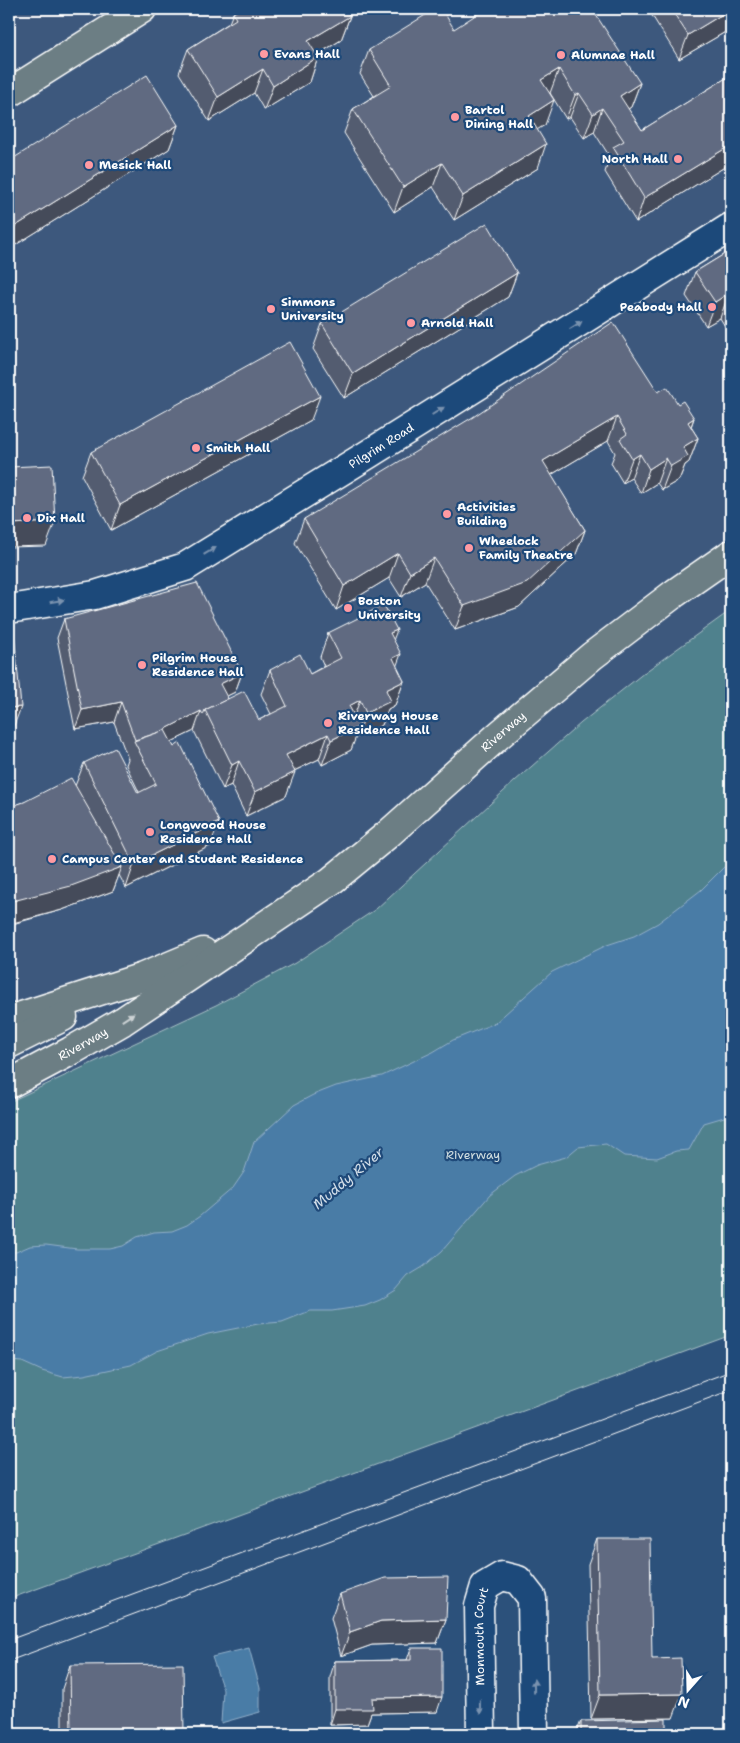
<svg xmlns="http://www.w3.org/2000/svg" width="740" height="1743" viewBox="0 0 740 1743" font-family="'Shantell Sans',sans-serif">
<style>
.built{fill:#3c597d}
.green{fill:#50818d;stroke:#a8c0c6}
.water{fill:#497ba6;stroke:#92b0ca}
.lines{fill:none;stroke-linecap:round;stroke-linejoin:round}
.minor-casing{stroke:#fff;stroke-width:31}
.highway-casing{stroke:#fff;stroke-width:31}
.minor{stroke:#1f4a7a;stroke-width:28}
.highway{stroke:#6c7e84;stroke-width:28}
.tram{stroke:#fff;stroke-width:1}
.wall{fill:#535c6f;stroke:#fff}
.shaded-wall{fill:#444b5a;stroke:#fff}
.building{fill:#616b81;stroke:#fff}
.oneway{fill:#7992af}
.oneway2{fill:#ccd2d4}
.poi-dot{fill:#ff9aa2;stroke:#1f4a7a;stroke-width:2}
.labels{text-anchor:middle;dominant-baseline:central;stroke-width:4.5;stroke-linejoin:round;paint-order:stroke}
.poi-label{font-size:12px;font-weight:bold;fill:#fff;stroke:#1f4a7a;text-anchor:start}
.street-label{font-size:12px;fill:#fff;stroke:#1f4a7a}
.park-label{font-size:12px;fill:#d3e0e2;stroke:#1f4a7a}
.water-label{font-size:14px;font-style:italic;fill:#d2dee9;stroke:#1f4a7a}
</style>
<rect width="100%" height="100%" fill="#2c517b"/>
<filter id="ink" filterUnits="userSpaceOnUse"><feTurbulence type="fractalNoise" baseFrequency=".02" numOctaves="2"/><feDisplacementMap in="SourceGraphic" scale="10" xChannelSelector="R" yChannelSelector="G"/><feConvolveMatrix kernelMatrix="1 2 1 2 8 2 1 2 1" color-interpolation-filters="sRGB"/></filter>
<g filter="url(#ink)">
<!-- built -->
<path class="built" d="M9,9H731V1064L9,1314Z"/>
<!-- green -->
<path class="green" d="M731,610V1335L9,1599V1102L216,1005L295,963L376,909L515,781L581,723L645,672Z"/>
<!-- water -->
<g class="water">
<path d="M731,860V1115L704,1123L689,1150L676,1151L657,1158L624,1156L606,1144L578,1147L566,1157L537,1165L515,1176L490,1195L442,1251L423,1267L408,1276L396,1290L380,1300L365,1306L332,1311H310L282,1322L258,1324L208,1334L157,1351L131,1365L84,1375L63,1377L42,1371L22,1362L9,1361V1252H16L30,1246L46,1245L77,1249H110L123,1246L137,1237L154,1232L172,1231L187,1225L200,1216L233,1188L244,1172L254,1142L294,1105L313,1095L336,1086L382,1076L433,1052L453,1040L495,1023L552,972L607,945L634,936L658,923L701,890Z"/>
<path d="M249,1648L260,1688V1712L221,1723L223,1690L212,1657Z"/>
</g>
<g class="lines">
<!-- minor casing -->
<g class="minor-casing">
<g id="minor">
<path id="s1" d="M9,609L95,595L185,567L367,455L731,227"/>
<path id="s2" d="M481,1734L479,1606L485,1586L502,1576L518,1580L532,1598L534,1734"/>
</g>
</g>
<!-- highway casing -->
<g class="highway-casing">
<g id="highway">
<path d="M9,93L142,9"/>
<path d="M9,1020L143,977L203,952"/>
<path d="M9,1044L63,1017"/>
<path id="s3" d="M9,1084L71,1051L123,1021L331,881L387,835L498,736L592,656L675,593L731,554"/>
</g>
</g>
<!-- minor -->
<use href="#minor" class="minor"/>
<!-- highway -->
<use href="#highway" class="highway"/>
<!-- tram -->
<g class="tram">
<path d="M9,1640L731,1371"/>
<path d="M9,1661L731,1390"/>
</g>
</g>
<!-- wall -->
<g class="wall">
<path d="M648,9H731V38L727,31L679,59Z"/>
<path d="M233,13L350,16L341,40L317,55L318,57L310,82L264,110L254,93L209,121L179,73L188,49L229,23Z"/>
<path d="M454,29L640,83L631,107L628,109L642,130L731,75V163L636,222L605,172L610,157L594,132L584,138L570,117L566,119L550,93L545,125L537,129L538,168L454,220L433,187L394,212L344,133L353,109L374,96L360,74L369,50Z"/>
<path d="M178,125L169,149L9,249V161Z"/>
<path d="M731,250V336L720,318L706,326L686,296L695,272Z"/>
<path d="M517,273L508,297L344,398L313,349L322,324Z"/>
<path d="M658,392L678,404L694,418L691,427L698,438L689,462L685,465L679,480L662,490L657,483L641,493L631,478L623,483L611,463L615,453L608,441L551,475L585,530L576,554L519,607L455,630L425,582L401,597L389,578L336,610L295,543L304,519Z"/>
<path d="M311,420L111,530L82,476L91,452Z"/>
<path d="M64,619L242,673L235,692L227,696L228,699L259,720L271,714L261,694L270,670L310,674L324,666L320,657L328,633L393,640L396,666L404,681L395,705L388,709L382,725L357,737L356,735L351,750L322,765L319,759L294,771L286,796L246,816L231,785L223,789L194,731L171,742L219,822L210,846L126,888L119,875L113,891L62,910L9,925V807L75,786L84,763L138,793L139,792L126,765L128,759L114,722L75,729L57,638Z"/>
<path d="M597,1539L652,1659L673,1718L591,1719L588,1564Z"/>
<path d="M340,1594L446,1619L437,1643L372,1645L341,1656L331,1618Z"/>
<path d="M411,1648L437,1712L371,1713L367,1724L330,1725V1677L335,1661L407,1660Z"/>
<path d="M70,1665L184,1734H62V1689Z"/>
<path d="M581,1721L666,1734H576Z"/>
</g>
<!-- shaded-wall -->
<g class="shaded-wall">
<path d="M731,9V18L727,31L679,59L688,35Z"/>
<path d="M350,16L341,40L300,65L308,41Z"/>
<path d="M318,57L310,82L264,110L273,86Z"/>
<path d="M263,69L254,93L209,121L218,97Z"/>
<path d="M559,69L550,93L532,104L541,80Z"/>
<path d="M640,83L631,107L611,120L620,96Z"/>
<path d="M579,93L570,117L566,119L575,95Z"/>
<path d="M554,100L545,125L520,140L529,116Z"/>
<path d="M602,108L594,132L584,138L593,114Z"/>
<path d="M178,125L169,149L9,249V242L14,227Z"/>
<path d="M546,144L538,168L454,220L463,196Z"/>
<path d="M731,145V163L636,222L644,198Z"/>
<path d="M442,163L433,187L394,212L403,187Z"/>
<path d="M517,273L508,297L344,398L353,374Z"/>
<path d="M729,293L720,318L706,326L715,302Z"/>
<path d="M320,396L311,420L111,530L120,505Z"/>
<path d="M617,417L608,441L534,485L543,461Z"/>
<path d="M694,418L685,442L688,422Z"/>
<path d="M698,438L689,462L685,465L679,480L662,490L671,466L683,447Z"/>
<path d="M640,454L631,478L623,483L632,459Z"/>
<path d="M666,458L657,483L641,493L649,469Z"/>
<path d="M55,522L46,546L9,547V524Z"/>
<path d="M585,530L576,554L519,607L455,630L464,606Z"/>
<path d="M398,553L389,578L336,610L344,586Z"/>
<path d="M434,558L425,582L401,597L410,573Z"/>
<path d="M397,630L388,654L390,633Z"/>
<path d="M401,654L392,678L393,658Z"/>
<path d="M242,673L235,692L213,703L220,684Z"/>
<path d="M404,681L395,705L388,709L382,725L357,737L366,713L386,690Z"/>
<path d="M360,700L351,724L349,706Z"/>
<path d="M121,702L114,722L75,729L82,710Z"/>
<path d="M21,707L12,731L9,732V708Z"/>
<path d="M201,711L194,731L142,756L136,744Z"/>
<path d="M360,726L351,750L322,765L331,740Z"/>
<path d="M328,734L319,759L277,779L286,755Z"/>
<path d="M239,761L231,785L223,789L232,765Z"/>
<path d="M295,772L286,796L246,816L255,792Z"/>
<path d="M219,822L210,846L126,888L134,864Z"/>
<path d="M122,867L113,891L62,910L9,924V902Z"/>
<path d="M446,1619L437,1643L372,1645L341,1656L350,1632L381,1621Z"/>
<path d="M682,1694L673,1718L591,1719L600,1695Z"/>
<path d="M442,1697L437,1712L371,1713L367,1724L330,1725L335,1709L372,1698Z"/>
</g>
<!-- building -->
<g class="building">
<path d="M240,9H345L350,16L308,41L318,57L273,86L263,69L218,97L188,49L236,19L233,13Z"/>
<path d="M435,9H442L454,29L485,9H592L640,83L620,96L642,130L731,75V145L644,198L613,147L624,141L602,108L593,114L579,93L575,95L559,69L541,80L554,100L529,116L546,144L463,196L442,163L403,187L353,109L391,86L369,50Z"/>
<path d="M671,9H731L688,35Z"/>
<path d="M147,75L178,125L14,227L9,218V161Z"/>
<path d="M487,223L517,273L353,374L322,324Z"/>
<path d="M731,250V298L729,293L715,302L695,272Z"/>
<path d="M613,322L658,392L667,387L678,404L683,401L694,418L688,422L698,438L683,447L688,456L671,466L666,458L649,469L640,454L632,459L620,439L627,434L617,417L543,461L585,530L527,583L464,606L434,558L410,573L398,553L344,586L304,519L473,417Z"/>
<path d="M290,342L320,396L120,505L91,452Z"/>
<path d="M52,465L55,522L9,524V467Z"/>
<path d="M197,583L242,673L220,684L228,699L205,710L203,715L201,711L160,732L135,740L121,702L82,710L64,619Z"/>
<path d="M384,605L397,630L390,633L401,654L393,658L404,681L386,690L391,701L366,713L360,700L349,706L360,726L331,740L328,734L286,755L295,772L255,792L239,761L232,765L205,710L244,691L259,720L287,706L270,670L300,654L310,674L341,658L328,633Z"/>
<path d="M14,632L21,707L9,708V633Z"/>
<path d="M165,730L174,747L180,743L219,822L134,864L84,763L115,748L138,793L156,784L134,741Z"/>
<path d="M71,778L122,867L71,886L9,902V807L24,802Z"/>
<path d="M597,1539H650L652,1659L681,1658L682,1694L600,1695Z"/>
<path d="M448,1577L446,1619L381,1621L350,1632L340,1594L385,1578Z"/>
<path d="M411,1648H442V1697L372,1698L373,1709H335V1661L411,1660Z"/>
<path d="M183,1664L184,1734H71L70,1665Z"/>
<path d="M666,1719V1734H581V1721Z"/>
<path d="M446,1728V1734H388L387,1729Z"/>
</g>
<!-- one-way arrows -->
<defs><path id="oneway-solid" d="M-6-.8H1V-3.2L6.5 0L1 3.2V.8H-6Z" transform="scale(1.25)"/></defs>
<g class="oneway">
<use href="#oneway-solid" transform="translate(576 325) rotate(-32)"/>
<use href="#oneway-solid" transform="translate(438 411) rotate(-32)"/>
<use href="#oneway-solid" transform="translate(210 551) rotate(-31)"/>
<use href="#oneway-solid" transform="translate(57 601) rotate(-10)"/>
<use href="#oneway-solid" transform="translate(534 1686) rotate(-91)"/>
<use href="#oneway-solid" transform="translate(480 1707) rotate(89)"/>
</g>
<use class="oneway2" href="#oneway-solid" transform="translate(128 1017) rotate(-34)"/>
</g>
<!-- markers -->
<g class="poi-dot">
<circle cx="264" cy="54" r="5"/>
<circle cx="561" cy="55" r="5"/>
<circle cx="455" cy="117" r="5"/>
<circle cx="678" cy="159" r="5"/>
<circle cx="89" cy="165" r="5"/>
<circle cx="712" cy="307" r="5"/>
<circle cx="271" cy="309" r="5"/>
<circle cx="411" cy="323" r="5"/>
<circle cx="196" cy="448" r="5"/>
<circle cx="447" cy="514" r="5"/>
<circle cx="27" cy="518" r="5"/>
<circle cx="469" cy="548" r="5"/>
<circle cx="348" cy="608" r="5"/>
<circle cx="142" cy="665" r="5"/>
<circle cx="328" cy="723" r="5"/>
<circle cx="150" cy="832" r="5"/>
<circle cx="52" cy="859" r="5"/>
</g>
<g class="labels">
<!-- poi labels -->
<g class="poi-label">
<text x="274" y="54">Evans Hall</text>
<text x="571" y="55">Alumnae Hall</text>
<text x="465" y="110">Bartol<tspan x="465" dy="14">Dining Hall</tspan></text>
<text x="668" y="159" text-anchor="end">North Hall</text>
<text x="99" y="165">Mesick Hall</text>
<text x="281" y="302">Simmons<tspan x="281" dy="14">University</tspan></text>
<text x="702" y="307" text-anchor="end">Peabody Hall</text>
<text x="421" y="323">Arnold Hall</text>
<text x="206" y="448">Smith Hall</text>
<text x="457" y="507">Activities<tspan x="457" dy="14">Building</tspan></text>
<text x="37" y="518">Dix Hall</text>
<text x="479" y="541">Wheelock<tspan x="479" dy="14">Family Theatre</tspan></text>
<text x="358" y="601">Boston<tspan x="358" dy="14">University</tspan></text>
<text x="152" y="658">Pilgrim House<tspan x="152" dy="14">Residence Hall</tspan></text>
<text x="338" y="716">Riverway House<tspan x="338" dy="14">Residence Hall</tspan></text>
<text x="160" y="825">Longwood House<tspan x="160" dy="14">Residence Hall</tspan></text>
<text x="62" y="859">Campus Center and Student Residence</text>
</g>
<!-- street labels -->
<g class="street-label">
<text stroke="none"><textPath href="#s1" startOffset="412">Pilgrim Road</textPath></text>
<text stroke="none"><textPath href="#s3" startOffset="609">Riverway</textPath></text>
<text stroke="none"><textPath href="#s3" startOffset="84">Riverway</textPath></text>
<text stroke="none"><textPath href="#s2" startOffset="98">Monmouth Court</textPath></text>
</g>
<!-- park labels -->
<g class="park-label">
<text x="473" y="1155">Riverway</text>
</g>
<!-- water labels -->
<g class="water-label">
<text transform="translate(348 1178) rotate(-40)">Muddy River</text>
</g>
</g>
<!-- margin -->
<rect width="740" height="1743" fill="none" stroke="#1f4a7a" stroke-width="30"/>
<rect x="15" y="15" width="710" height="1713" fill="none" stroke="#fff" stroke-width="2" filter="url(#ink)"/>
<!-- north arrow -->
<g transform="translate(688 1690) rotate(200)" stroke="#1f4a7a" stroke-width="4" paint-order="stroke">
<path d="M0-4L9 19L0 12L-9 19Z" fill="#ffffff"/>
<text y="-8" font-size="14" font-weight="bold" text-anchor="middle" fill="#ffffff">N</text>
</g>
</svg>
